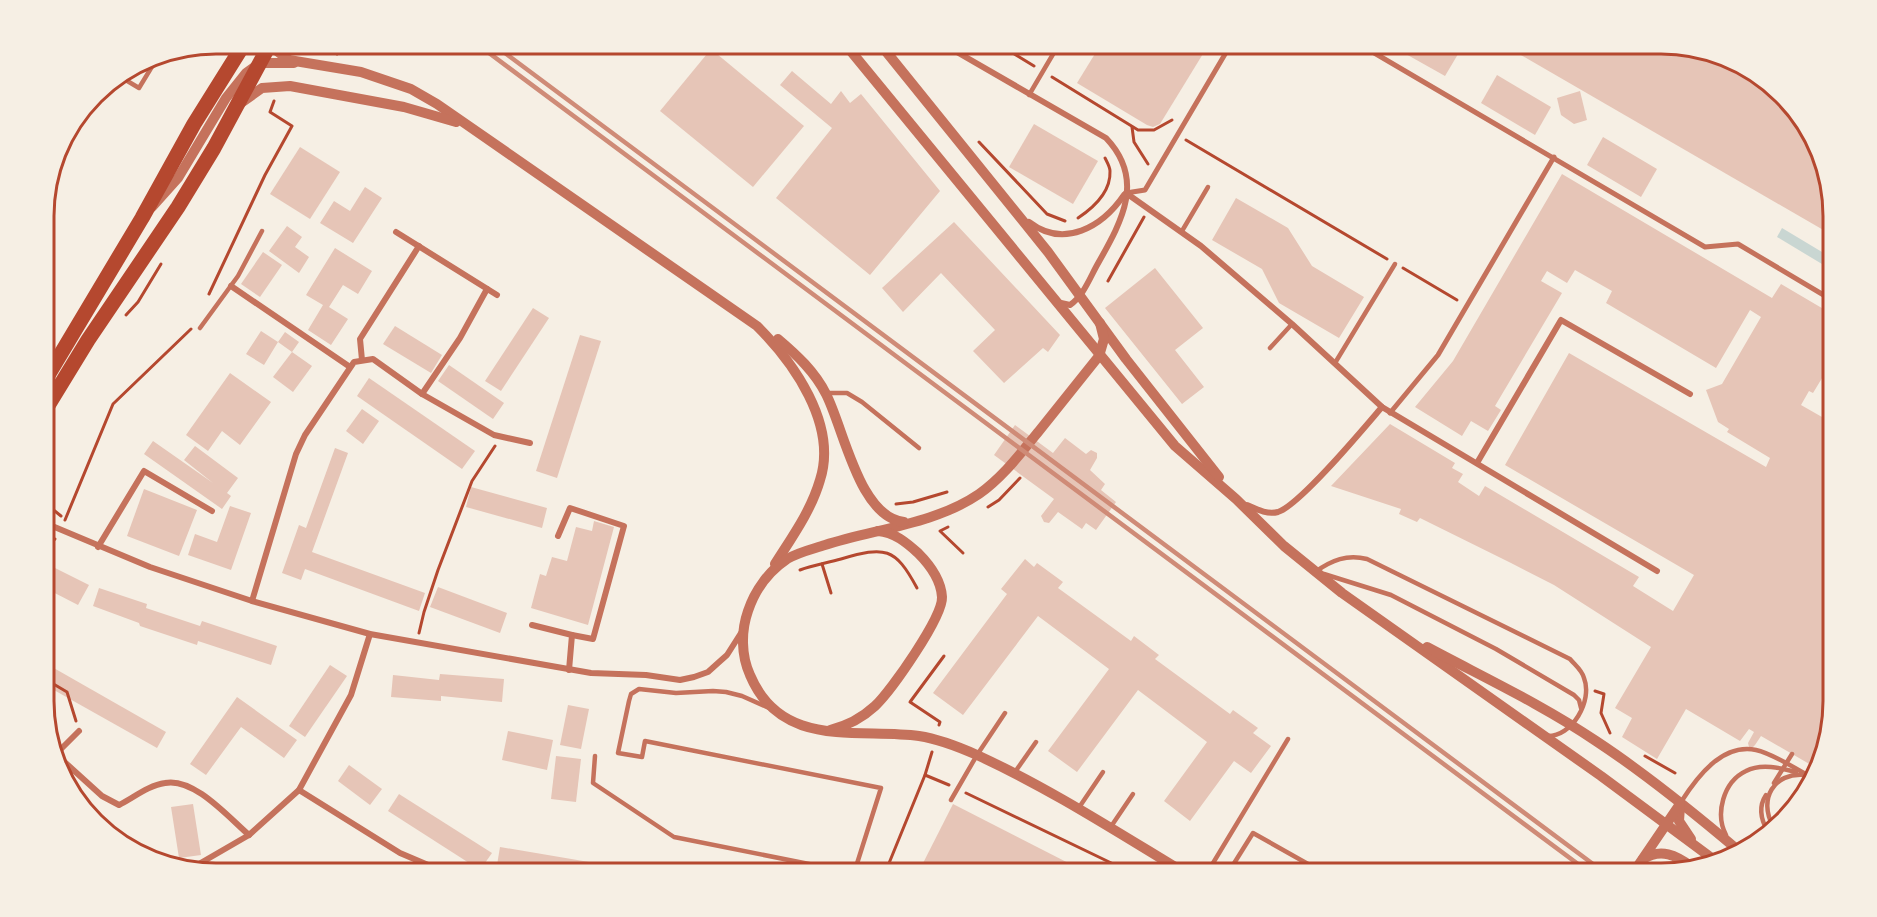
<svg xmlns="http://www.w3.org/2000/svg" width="1877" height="917" viewBox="0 0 1877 917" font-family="Barlow,sans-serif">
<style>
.water{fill:#c9d6d2}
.building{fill:#e6c5b7}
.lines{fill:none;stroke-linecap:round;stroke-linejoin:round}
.path{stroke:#b5482f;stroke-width:3}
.service{stroke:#c5725c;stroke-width:4.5}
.pedestrian{stroke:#c5725c;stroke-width:5}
.minor{stroke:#c5725c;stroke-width:6}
.tertiary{stroke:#c5725c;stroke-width:10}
.primary{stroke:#b5482f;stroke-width:15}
.rail{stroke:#cf8b77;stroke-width:4.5}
.rim{fill:none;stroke:#b5482f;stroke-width:3}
</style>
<rect width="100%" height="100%" fill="#f6efe4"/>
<!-- water -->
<path class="water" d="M1782,228L1832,258V270L1777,237Z"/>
<!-- building -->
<g class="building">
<path d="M1101,44H1209L1160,124L1153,127L1147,125L1077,83Z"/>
<path d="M1388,44H1464L1445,76Z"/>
<path d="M1502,44H1661L1737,61L1798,111L1832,194V235Z"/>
<path d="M711,49L804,126L753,187L660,111Z"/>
<path d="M792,71L831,104L841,91L850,103L861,94L940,191L870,275L776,198L832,128L780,85Z"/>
<path d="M1497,75L1551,107L1535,135L1481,103Z"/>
<path d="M1580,91L1587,120L1574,124L1561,115L1557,98Z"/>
<path d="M1034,124L1098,161L1073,204L1009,167Z"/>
<path d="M1603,137L1657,169L1641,197L1587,165Z"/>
<path d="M300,147L340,172L310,219L270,194Z"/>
<path d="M1562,174L1772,298L1781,284L1832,314L1833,360L1813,393L1809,391L1801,405L1829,421L1833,415V702L1818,769L1761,736L1755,745L1752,748L1749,747L1748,743L1754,732L1749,729L1740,741L1686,709L1657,759L1622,737L1632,718L1615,708L1651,647L1554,585L1511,563L1420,518L1417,522L1399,514L1401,509L1331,486L1390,424L1455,463L1452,468L1463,474L1458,482L1479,496L1485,486L1639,577L1633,586L1673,611L1694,575L1505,465L1569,353L1766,467L1770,458L1727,432L1729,429L1718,422L1706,390L1722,384L1761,317L1750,310L1716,368L1606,303L1612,291L1575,270L1567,283L1547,271L1541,281L1562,293L1495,406L1501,410L1488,431L1471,421L1462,436L1415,407L1453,361Z"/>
<path d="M365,187L382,198L353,243L320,223L334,201L350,211Z"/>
<path d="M1236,198L1288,228L1312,266L1364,297L1339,338L1279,303L1262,269L1212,240Z"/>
<path d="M954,222L1060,335L1048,352L1043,348L1004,383L973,351L995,330L941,273L903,312L882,288Z"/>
<path d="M287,226L302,237L295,247L309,257L299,273L269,251Z"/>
<path d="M335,248L372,271L358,294L343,285L329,307L348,319L331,345L308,330L323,305L306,295Z"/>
<path d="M263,252L282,265L260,297L241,284Z"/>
<path d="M1155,268L1203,328L1175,350L1204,387L1182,404L1105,308Z"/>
<path d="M533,308L549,318L501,391L485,381Z"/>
<path d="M395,326L442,355L431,373L383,344Z"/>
<path d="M261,331L278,342L285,332L299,342L292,352L278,342L264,365L246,354Z"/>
<path d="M580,335L601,341L557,478L536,471Z"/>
<path d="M292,352L312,366L293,392L273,377Z"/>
<path d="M449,365L504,403L493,419L438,381Z"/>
<path d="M230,373L271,402L240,445L222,431L208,451L186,435Z"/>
<path d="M369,378L475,451L462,469L357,396Z"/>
<path d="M362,409L379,421L363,444L346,431Z"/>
<path d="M1015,425L1053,453L1065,438L1086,454L1091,450L1097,453V458L1090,470L1105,484L1101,490L1116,502L1096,530L1086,523L1082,529L1058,512L1049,523L1044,522L1041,516L1054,499L994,455Z"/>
<path d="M153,441L213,483L184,460L195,446L238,478L227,493L231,496L222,509L144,454Z"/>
<path d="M335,448L348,453L312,552L425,593L419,611L305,569L301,580L282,573L299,525L306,528Z"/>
<path d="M471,487L547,508L542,528L466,507Z"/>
<path d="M144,489L197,510L179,556L127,536Z"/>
<path d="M230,506L251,513L231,570L188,555L195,534L217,542Z"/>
<path d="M594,521L614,527L588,625L531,608L540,574L546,576L552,557L567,561L576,527L592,531Z"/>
<path d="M1025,559L1034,567L1037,563L1063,582L1058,588L1131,641L1134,636L1159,655L1155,659L1230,714L1233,710L1258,728L1253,733L1271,746L1251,773L1234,761L1190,821L1164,801L1207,742L1138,690L1077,772L1048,751L1109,669L1038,616L963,715L933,693L1007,594L1001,589Z"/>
<path d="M51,566L89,585L78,605L45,588V578Z"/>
<path d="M438,587L507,613L500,633L430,607Z"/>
<path d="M99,588L147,604L146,608L200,626L202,621L277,646L271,665L198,641L197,645L140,626L139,623L93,606Z"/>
<path d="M45,663L166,732L157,748L45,685Z"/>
<path d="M330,665L347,676L305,737L289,726Z"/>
<path d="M440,674L504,679L502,702L441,696V701L391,697L393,675L439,680Z"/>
<path d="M237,697L297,740L284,758L241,727L206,775L190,764Z"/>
<path d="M568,705L589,709L581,749L560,745Z"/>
<path d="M508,731L553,740L547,770L502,760Z"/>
<path d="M556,756L581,759L576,802L551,799Z"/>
<path d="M349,765L382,789L370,805L338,781Z"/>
<path d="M399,794L492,853L480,870L388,811Z"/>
<path d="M193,804L201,855L179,858L171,807Z"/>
<path d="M953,804L1088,873H918Z"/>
<path d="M500,847L589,862L587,873H512L496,871Z"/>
</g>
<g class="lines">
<!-- path -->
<g class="path">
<path d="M324,44L337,54"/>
<path d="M998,44L1034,66"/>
<path d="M1052,77L1138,130H1154L1172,120"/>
<path d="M1132,127L1134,142L1148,164"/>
<path d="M1186,140L1387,259"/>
<path d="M979,142L1047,214L1065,221"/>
<path d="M1078,218C1093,208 1111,192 1110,171C1110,167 1107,162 1105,158"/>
<path d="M1403,268L1457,300"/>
<path d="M1108,281L1144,217"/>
<path d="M209,294L265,175L292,126L270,112L274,101"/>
<path d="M126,315L138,302L161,264"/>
<path d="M44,436L50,427"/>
<path d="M45,503L61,516"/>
<path d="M896,504L913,502L947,492"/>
<path d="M988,507L999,500L1020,478"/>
<path d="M65,520L113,404L191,329"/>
<path d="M948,527L940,531L963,553"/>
<path d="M45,547L55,539"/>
<path d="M822,564L831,593"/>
<path d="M800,570C813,565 827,563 841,559C885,546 895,547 917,588"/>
<path d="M419,633L424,612L438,570L472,481L495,446"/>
<path d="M45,679L67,692L76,721"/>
<path d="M1595,691L1604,694L1601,713L1610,733"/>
<path d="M939,725L940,722L910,702L944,656"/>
<path d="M1645,756L1675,773"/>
<path d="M925,775L949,785"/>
<path d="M966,793L1132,873"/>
<path d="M885,873L925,775L932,752"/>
</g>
<!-- service -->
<g class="service">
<path d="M119,76L139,88L159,55"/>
<path d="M1029,95L1059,44"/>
<path d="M1182,231L1208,187"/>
<path d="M200,328L238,276L262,231"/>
<path d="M1270,348L1292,324"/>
<path d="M1335,363L1395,264"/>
<path d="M828,393H847L862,402L919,448"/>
<path d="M1315,572C1332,560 1347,554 1367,559L1570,659C1575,665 1582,670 1584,678C1593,701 1572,737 1547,736"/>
<path d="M1324,574L1391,595L1496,649L1574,695L1579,700L1581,708"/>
<path d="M595,756L593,783L674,837L854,873L881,788L645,741L642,757L618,753L629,701L631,694L639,689L676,693L713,691L726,692L742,696L769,708"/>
<path d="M1015,772L1036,742"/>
<path d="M1774,783L1792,754"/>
<path d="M1766,795C1758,807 1761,820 1768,832"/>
<path d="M951,800L977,755L1005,713"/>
<path d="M1681,802C1697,777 1722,743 1756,750C1774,754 1798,770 1814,779"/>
<path d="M1078,809L1103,772"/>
<path d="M1773,826C1758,799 1774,772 1805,775"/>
<path d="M1110,828L1133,794"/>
<path d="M1726,835C1715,814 1723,782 1746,771C1761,763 1781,768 1796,772"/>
<path d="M1207,873L1288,739"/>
<path d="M1228,873L1253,833L1324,873"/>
</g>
<!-- pedestrian -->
<g class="pedestrian">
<path d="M1359,44L1705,247L1738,244L1832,300"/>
<path d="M1126,193L1145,190L1231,44"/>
<path d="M1390,413L1438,355L1554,157"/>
</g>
<!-- minor -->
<g class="minor">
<path d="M943,44L1106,138C1147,181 1120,224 1096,267C1089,280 1083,296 1070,305L1061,303"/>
<path d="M1126,193L1201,246L1292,324L1382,407L1657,571"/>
<path d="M1029,222C1064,249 1102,227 1124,195"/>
<path d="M396,232L497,295"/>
<path d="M231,286L350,367"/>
<path d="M362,360L360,339L419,246"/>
<path d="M422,394L460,338L487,289"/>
<path d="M1477,463L1561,320L1690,394"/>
<path d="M1247,505C1256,509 1267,515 1278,512C1300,505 1364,428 1382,407"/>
<path d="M45,523L150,567L252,601L370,634L591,673L646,675L680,680L694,677L708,672L718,663L727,655L741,633"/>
<path d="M558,536L570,508L624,526L593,639L572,635"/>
<path d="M98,547L144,471L212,511"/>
<path d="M252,601L296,454L305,435L354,362L373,359L422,394L494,435L530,443"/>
<path d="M532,625L572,635L569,670"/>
<path d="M57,753L79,731"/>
<path d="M59,757L102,796L119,805C133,798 149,785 165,783C194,777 229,818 249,835"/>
<path d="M299,790L400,853L447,873"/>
<path d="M192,868L249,835L299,790L351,695L370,634"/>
</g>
<!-- tertiary -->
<g class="tertiary">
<path d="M275,44L277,51L289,60L361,72L411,89L437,104L757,326C793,362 838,424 820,480C811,511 792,537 775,564"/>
<path d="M845,44L1175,446L1236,499L1284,546L1342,593L1601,776L1713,859"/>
<path d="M880,44L1048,252L1126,359L1219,477"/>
<path d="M241,103L262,88L290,86L404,107L456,122"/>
<path d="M152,207L178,178L226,98L246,73L260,63H294"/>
<path d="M1100,323L1104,339L1099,356C1079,381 1059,406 1039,431C1020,454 1003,477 979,494C935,524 875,529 825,545C813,549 799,552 787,559C769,571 755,590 748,611C741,631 741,655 750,675C781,749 856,728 919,736C939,739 959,747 977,755C1049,788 1117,832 1185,873"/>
<path d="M778,339C797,355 815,372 826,394C844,429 859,517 904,522"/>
<path d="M1427,647C1483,677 1543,705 1596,741C1646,774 1693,812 1739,851"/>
<path d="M830,730C847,726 862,718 875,706C891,691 943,617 942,597C941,579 930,565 918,553C907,543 894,532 878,531"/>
<path d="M1680,807L1679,821L1691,839"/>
<path d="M1643,859C1661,848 1676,855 1692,867"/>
<path d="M1633,873L1680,804"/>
</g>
<!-- primary -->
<g class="primary">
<path d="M44,382L142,218L194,124L244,44"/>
<path d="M44,412L88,340L178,207L214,148L270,44"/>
</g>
<!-- rail -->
<g class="rail">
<path d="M477,44L1590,873"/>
<path d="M493,44L1605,873"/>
</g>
</g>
<!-- crop -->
<path d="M0 0H1877V917H0ZM216 54H1661A162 162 0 0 1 1823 216V701A162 162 0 0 1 1661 863H216A162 162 0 0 1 54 701V216A162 162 0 0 1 216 54Z" fill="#f6efe4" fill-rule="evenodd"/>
<path class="rim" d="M216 54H1661A162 162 0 0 1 1823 216V701A162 162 0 0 1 1661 863H216A162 162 0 0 1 54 701V216A162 162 0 0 1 216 54Z"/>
</svg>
